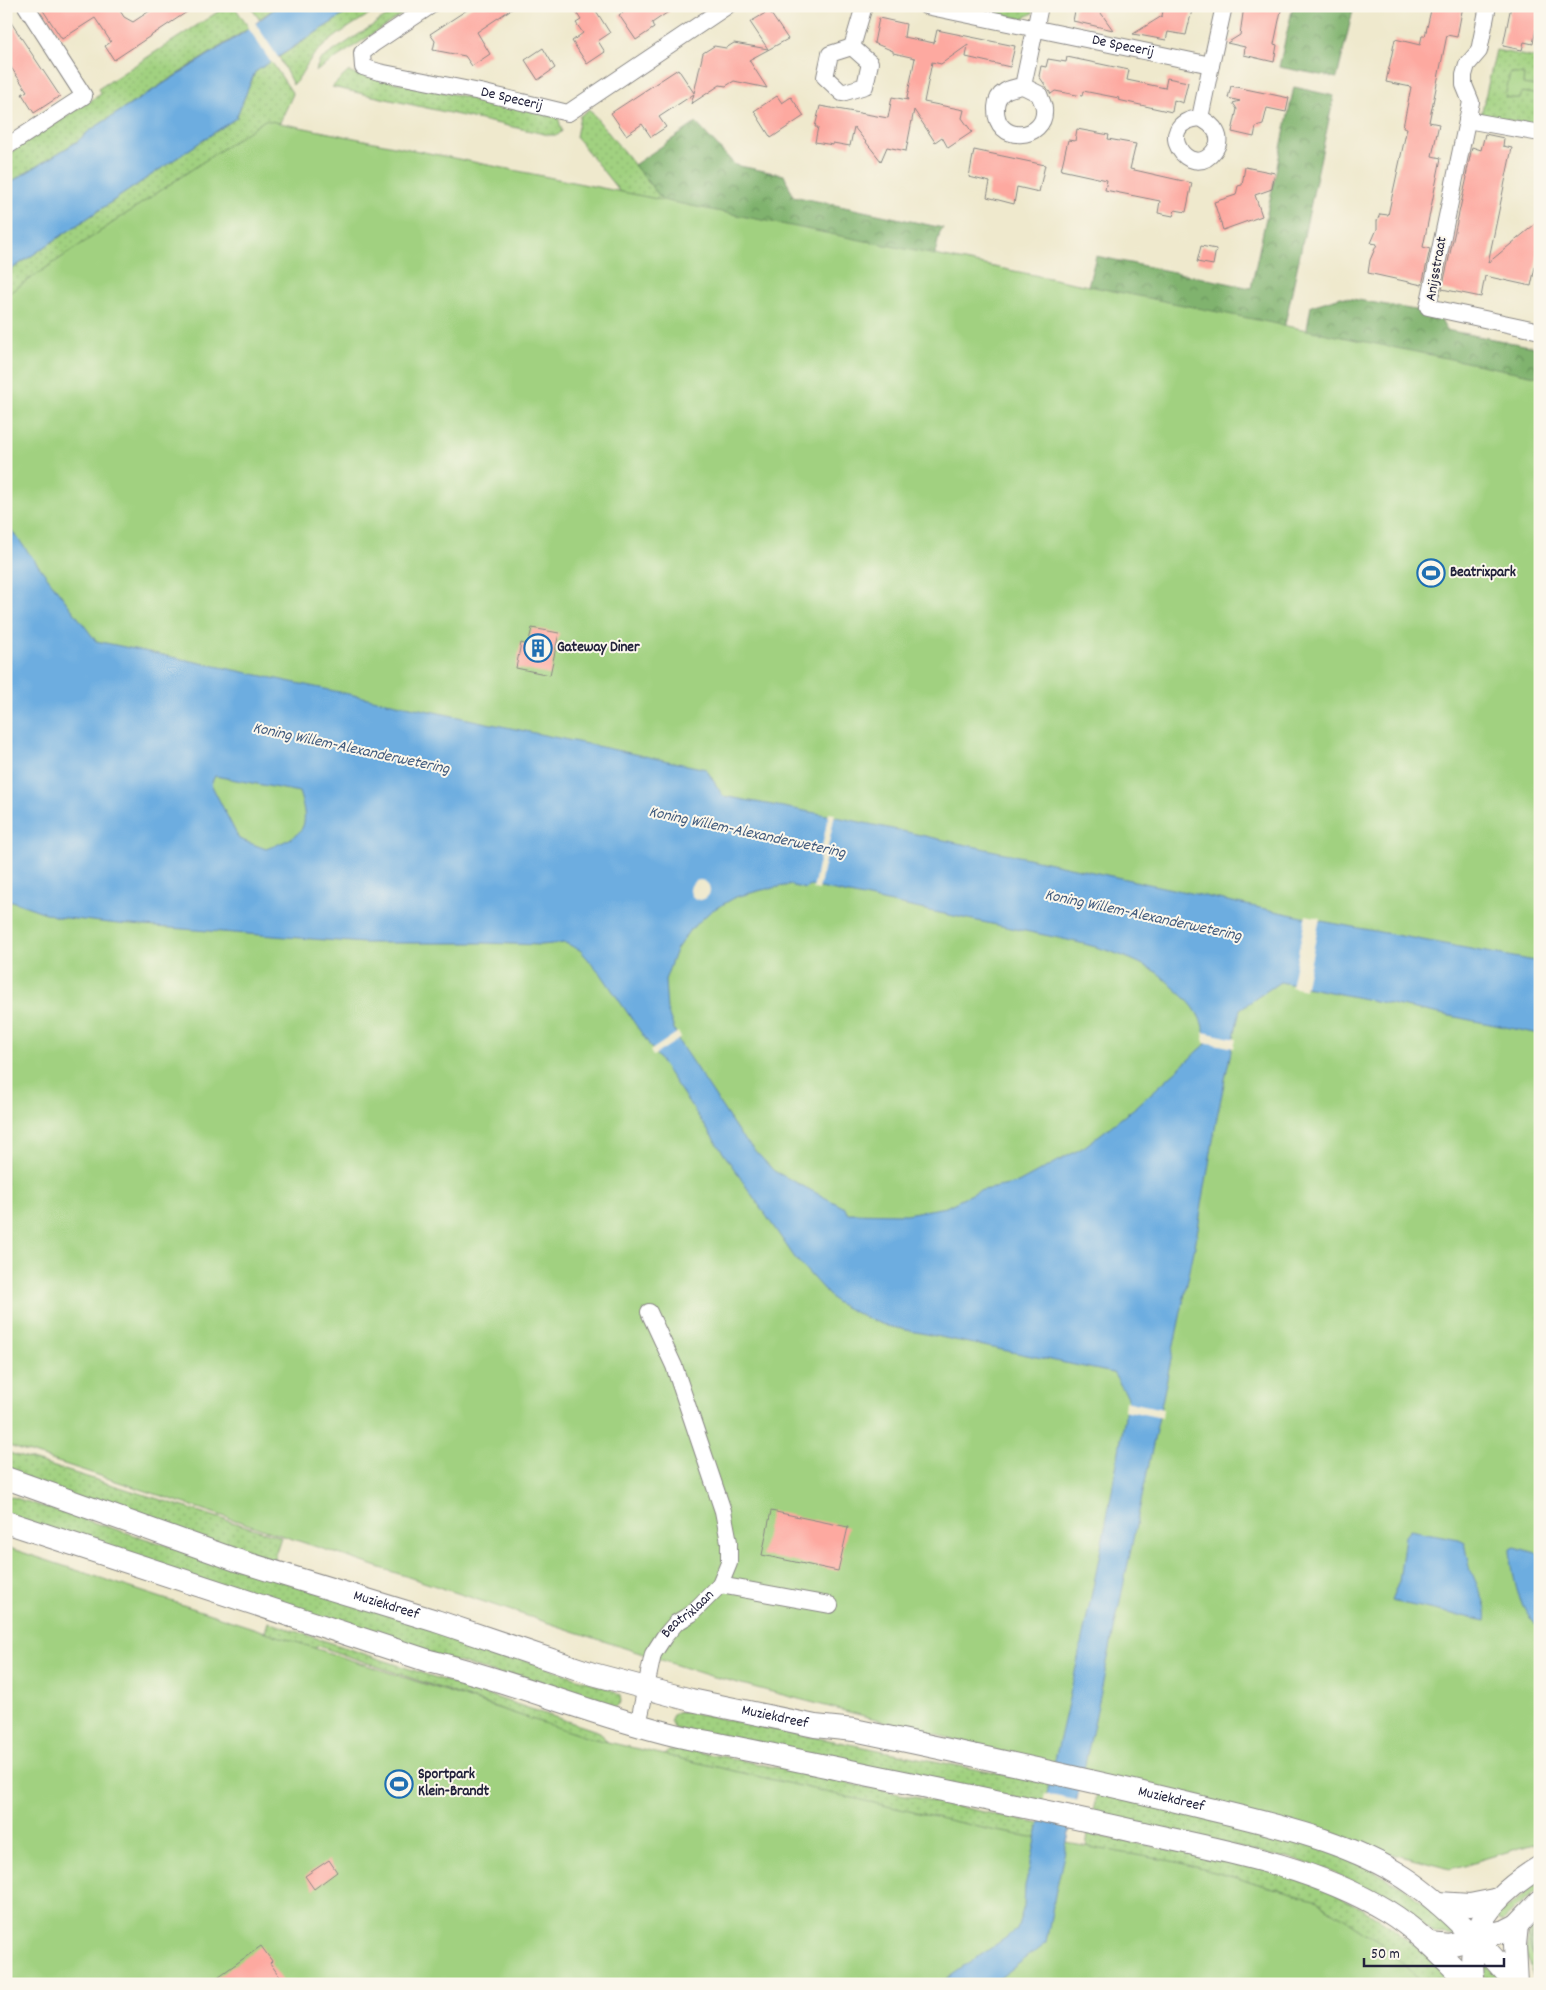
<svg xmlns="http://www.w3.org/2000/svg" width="1546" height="1990" viewBox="0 0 1546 1990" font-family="Dekko,sans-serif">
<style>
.grass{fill:url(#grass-dots);stroke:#627a5e}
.forest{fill:url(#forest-crowns);stroke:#516a54}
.green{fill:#a1d180;stroke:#627a5e}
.water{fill:#6dade0;stroke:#48688e;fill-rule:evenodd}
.pier{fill:#efe9cd}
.building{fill:#fda9a0}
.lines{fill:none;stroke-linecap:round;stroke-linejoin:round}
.street-casing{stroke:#888684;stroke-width:18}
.secondary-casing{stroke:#888684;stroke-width:24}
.street{stroke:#fff;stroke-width:16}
.secondary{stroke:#fff;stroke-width:22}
.labels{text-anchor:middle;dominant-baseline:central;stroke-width:4;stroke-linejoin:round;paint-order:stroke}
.street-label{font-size:15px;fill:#22223b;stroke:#fbf7ec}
.poi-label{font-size:15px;font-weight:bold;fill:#22223b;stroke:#fbf7ec;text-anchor:start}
.water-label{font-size:16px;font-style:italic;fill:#405a7d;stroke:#fbf7ec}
</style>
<defs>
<pattern id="grass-dots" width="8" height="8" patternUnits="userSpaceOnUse" patternTransform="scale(1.25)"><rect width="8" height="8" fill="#a1d180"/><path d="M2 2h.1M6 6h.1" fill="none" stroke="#8ab370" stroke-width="1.8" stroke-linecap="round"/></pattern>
<pattern id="forest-crowns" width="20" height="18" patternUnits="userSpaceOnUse" patternTransform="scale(1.25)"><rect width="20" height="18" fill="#80b36e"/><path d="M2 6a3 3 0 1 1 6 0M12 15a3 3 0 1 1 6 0" fill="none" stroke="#68915c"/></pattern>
</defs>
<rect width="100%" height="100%" fill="#fbf7ec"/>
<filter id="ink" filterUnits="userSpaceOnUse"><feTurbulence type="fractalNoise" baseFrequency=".02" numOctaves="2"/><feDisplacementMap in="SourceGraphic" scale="10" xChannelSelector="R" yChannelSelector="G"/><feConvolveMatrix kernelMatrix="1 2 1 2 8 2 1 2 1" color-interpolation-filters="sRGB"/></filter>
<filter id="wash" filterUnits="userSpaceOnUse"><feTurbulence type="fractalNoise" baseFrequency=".0096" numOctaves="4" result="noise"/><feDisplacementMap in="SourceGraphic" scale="20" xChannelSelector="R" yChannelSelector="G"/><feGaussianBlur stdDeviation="1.12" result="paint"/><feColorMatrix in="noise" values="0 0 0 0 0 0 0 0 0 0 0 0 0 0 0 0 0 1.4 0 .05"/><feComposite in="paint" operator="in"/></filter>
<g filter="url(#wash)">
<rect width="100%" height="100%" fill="#efe9cd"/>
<!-- grass -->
<g class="grass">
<path d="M227,6H234L249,28L89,131L78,141L6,185V155L101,94L98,89Z"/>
<path d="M250,6H278L259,19Z"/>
<path d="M357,6H382C361,20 337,33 318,51C307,60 303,75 293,85L279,57Z"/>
<path d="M402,6H415L315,72L320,60Z"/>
<path d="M964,6H1034L1033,13L1022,19Z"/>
<path d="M1496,50L1540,59V126L1481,115Z"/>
<path d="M271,61L293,94L276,131L6,309V273L236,118L255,72Z"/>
<path d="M349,71L350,73L555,115L558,117L562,131L558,135H549L332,87Z"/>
<path d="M589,109L720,270L675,261L576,137L580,116Z"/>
<path d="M6,1452L281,1537L272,1564L6,1477Z"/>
<path d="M6,1495L438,1630L612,1690L620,1696L621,1702L614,1709L441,1657L6,1517Z"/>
<path d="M268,1622L600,1732L611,1747L318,1646L264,1683L251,1677Z"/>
<path d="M688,1712L1050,1784L1045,1804L675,1729L670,1721L674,1713Z"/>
<path d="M681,1749L731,1758L1040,1824L1025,1886L867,1984L655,1762L669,1751Z"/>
<path d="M1097,1794L1295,1837L1337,1851L1407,1889L1460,1936L1435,1934L1359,1885L1324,1868L1286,1858L1092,1815Z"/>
<path d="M1088,1834L1269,1869L1327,1888L1384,1922L1435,1961L1456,1984H1374L1198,1907L1059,1984L1081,1884Z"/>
<path d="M1540,1881V1889L1518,1906L1503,1921L1496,1918Z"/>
<path d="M1540,1915V1926C1515,1944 1546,1965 1538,1984C1523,1960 1522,1937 1540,1915Z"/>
<path d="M1483,1960L1507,1984H1487L1483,1972Z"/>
</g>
<!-- forest -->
<g class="forest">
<path d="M1293,6H1354L1337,78L1279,67Z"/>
<path d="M1294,87L1334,96L1279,352L1081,312L1096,256L1251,288Z"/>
<path d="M696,123L735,165L784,175L793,196L943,228L940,232L923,308L720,270L634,165Z"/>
<path d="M1341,297L1438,314L1446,330L1540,348V573L1291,419L1311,306Z"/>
<path d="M1540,1926V1967C1531,1954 1524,1937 1540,1926Z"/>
</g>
<!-- green -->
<g class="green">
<path d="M1510,73L1524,75L1523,84L1540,87V95L1522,92L1520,99L1505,97Z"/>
<path d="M265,120L1540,377V1842L1450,1869L707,1675L6,1445V295Z"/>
<path d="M6,1547L586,1737L996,1831L1177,1862L1314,1899L1381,1943L1422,1984H6Z"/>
</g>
<!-- water -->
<g class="water">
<path d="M278,6H357L255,72L236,118L6,273V185L78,141L89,131L243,33Z"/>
<path d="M6,523L96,641L706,769L723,796L832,816L1321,921L1540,962V1034L1280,982L1240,1009L1217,1117L1195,1246L1093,1729L1056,1890L1046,1943L992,1984H939L1017,1930L1024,1906L1025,1886C1064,1724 1102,1562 1128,1397L1113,1373L887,1326L866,1318L835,1302L795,1258L601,974L580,950L565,943L541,945L483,943H364L118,924L57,917L6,899V664L9,661L6,639ZM215,776L299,792C312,831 302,835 266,849L239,839L211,784ZM790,885L805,889L811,886C878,900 944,914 1011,928C1060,939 1113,946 1156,972C1162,976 1168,982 1173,987C1193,1004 1204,1017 1206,1044L1137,1106L1084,1147L1018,1183L978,1191L946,1207L906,1214L847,1213L845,1208L774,1171L741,1136L679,1042L667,1010L665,980L676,950L689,931L711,911L736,897L762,890Z"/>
<path d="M1410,1530L1459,1539L1465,1542C1467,1550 1468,1559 1470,1567C1475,1584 1489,1603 1486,1621L1391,1601L1399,1581L1405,1536Z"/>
<path d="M1514,1547L1540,1554V1627C1517,1609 1514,1579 1510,1552V1549Z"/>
</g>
<!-- pier -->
<g class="pier">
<path d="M254,21L279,59L272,64L247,26Z"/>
<path d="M829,813L835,814L819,890L813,889Z"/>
<circle cx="700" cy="890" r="10"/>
<path d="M1306,915L1320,918L1305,990L1291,987Z"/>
<path d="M678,1032L681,1038L653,1056L650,1051Z"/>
<path d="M1203,1032L1236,1039L1234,1048L1204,1042Z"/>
<path d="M1125,1401L1163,1409L1162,1418L1124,1410Z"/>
<path d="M1045,1794L1080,1801L1074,1826L1039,1819Z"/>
</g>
<g id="blocks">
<!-- building -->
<g class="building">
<path d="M40,6H117L124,17L133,22L157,6H196L114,60L105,46L111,42L95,18L62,39Z"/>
<path d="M473,6H516L477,32L490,54L472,66L465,56L433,50L435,41L430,34Z"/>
<path d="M572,6H593L610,33L598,41L605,52L587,64L572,41L583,33L576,23L581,20Z"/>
<path d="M632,6H677L652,23L654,28L636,40L619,15Z"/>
<path d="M1076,6H1096L1113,30L1073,21Z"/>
<path d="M1164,6H1193L1186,35L1168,32L1166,40L1133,34L1162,16Z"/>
<path d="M1244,6H1282L1274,44L1277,45L1274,62L1244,55L1245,47L1227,43L1240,35Z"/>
<path d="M1432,6H1463L1457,37L1447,35L1429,122L1439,124L1432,156L1441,158L1423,247L1430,249L1422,285L1368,273L1370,260L1377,244L1371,243L1377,229V221L1380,214L1388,215L1407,128L1403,127L1411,87L1386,82L1395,39L1420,45L1422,36H1425Z"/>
<path d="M1511,6H1540V29H1536L1533,44L1524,42L1522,50L1503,46Z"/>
<path d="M769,11L788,39L749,60L767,88L734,81L726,86L720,85L691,104L694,94L659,117L666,127L651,137L642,124L626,135L611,113L678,69L694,93L703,53L714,46L726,48L734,43L768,49L750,22Z"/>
<path d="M6,15L60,96L34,113L22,94L27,91L6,60Z"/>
<path d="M879,18L906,24L904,37L934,43L937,30L1015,46L1010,67L966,57L968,45L941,64L932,62L924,102L964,110L962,118L972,132L948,148L942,137L935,142L914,110L906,151L887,147L881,161L854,127L850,146L833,143V145L815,142L818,127H815L820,106L888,118L892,97L908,100L907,98L915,58L893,53V51L874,43Z"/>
<path d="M543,48L555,68L538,80L525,60Z"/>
<path d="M1067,57L1129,70L1127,80L1165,88L1167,78L1188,82L1183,103L1174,100L1172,112L1118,100L1119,98L1083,91L1082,96L1055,91L1051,94L1039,76L1041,66L1046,67L1048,59L1066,62Z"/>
<path d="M1231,86L1289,98L1286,112L1267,108L1263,125L1256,127L1254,137L1232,132L1237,109L1233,103L1240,101L1228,98Z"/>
<path d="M777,96L782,103L791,97L804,116L771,138L754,111Z"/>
<path d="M1077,129L1109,135L1108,139L1136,144L1130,169L1192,183L1186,212L1175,210L1173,216L1158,213L1160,201L1105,190L1107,180L1061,170L1068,140L1075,141Z"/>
<path d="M1485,134L1504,138L1503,146L1512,148L1488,263L1540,220V244L1531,286L1485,276L1481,297L1442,289L1467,177L1466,176L1472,147L1481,150Z"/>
<path d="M974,150L1045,165L1039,192L1017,187L1014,204L987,197L990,182L969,177Z"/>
<path d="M1245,167L1275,173L1272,189L1255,195L1262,216L1223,230L1214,202L1236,195L1238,186L1242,185Z"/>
<path d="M1201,246L1216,249L1213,265L1197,262Z"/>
<path d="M532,628L559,633L550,675L516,668L521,643L528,645Z"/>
<path d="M771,1511L848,1527L838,1571L762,1555Z"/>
<path d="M329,1860L337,1872L314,1889L305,1876Z"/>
<path d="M261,1946L272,1961L270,1963L285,1984H208Z"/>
</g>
</g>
</g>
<g filter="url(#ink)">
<use href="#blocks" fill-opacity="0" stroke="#888684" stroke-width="1"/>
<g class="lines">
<!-- street casing -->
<g class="street-casing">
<g id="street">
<path id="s1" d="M430,6L373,44L362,53L363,67L379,72L480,92L568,113L727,6"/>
<path id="s2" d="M926,6L1211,65L1224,6"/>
<path d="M1488,6L1479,51L1467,65L1464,75V85L1471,102L1428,307L1540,331"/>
<path d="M852,47L870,63L865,86L842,93L825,77L830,54Z"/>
<path d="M852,47L864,6"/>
<path d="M1023,86C1010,88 997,91 996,107C994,146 1047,140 1044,109C1044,104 1040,98 1039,94L1023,86L1040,6"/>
<path d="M1200,118C1213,124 1225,137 1214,151C1190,184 1150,123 1200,118L1211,65"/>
<path d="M1467,120L1540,133"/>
<path d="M6,147L84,96L26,6"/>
<path d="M649,1312L674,1366L723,1511L729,1542V1563L720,1585"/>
<path id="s3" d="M638,1725L653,1654L664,1637L676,1623L691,1614L720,1585L830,1605"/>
</g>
</g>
<!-- secondary casing -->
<g class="secondary-casing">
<g id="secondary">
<path id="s4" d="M6,1478L236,1560L436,1621L593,1674L691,1700L815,1726L854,1730C969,1754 1083,1778 1197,1806C1265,1823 1336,1837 1397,1873C1438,1897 1486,1948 1516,1984"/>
<path d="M6,1522L429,1661C514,1681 594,1716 679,1736C715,1744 751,1750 787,1758C903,1782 1019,1805 1134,1831C1220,1850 1311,1865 1387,1911C1418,1930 1444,1958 1470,1984"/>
<path d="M1438,1903L1470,1905L1495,1900"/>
<path d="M1429,1943L1449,1945L1505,1931L1517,1925L1540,1901"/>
<path d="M1474,1984C1464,1927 1494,1895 1540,1867"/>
<path d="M1517,1984L1515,1945L1517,1925"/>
</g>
</g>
<!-- street -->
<use href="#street" class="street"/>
<!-- secondary -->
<use href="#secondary" class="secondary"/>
</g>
</g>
<!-- icons -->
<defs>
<g id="stadium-ring" transform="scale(1.4375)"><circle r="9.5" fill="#fbf7ec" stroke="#1f6fb2" stroke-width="1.5"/><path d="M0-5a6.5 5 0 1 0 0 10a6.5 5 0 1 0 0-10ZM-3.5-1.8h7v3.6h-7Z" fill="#1f6fb2"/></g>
<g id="building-ring" transform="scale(1.4375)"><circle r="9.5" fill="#fbf7ec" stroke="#1f6fb2" stroke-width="1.5"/><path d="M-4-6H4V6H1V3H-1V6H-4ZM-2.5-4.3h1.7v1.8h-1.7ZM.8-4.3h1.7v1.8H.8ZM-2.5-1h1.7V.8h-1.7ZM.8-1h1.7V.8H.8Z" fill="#1f6fb2"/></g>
</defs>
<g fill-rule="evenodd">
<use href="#stadium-ring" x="1431" y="573"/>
<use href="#building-ring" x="538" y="648"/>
<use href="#stadium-ring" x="399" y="1784"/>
</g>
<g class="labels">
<!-- street labels -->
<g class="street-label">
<text stroke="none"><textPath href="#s2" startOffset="201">De Specerij</textPath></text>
<text stroke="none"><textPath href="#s1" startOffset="249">De Specerij</textPath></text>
<text transform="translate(1437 269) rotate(-80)">Anijsstraat</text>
<text stroke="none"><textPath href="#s4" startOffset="401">Muziekdreef</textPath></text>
<text stroke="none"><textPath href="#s3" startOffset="126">Beatrixlaan</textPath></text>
<text stroke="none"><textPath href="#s4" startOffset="806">Muziekdreef</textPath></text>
<text stroke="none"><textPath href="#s4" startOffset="1211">Muziekdreef</textPath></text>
</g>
<!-- poi labels -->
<g class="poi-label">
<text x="1450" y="573">Beatrixpark</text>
<text x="557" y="648">Gateway Diner</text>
<text x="418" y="1775">Sportpark<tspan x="418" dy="17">Klein-Brandt</tspan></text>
</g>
<!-- water labels -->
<g class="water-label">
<text transform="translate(351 749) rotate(12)">Koning Willem-Alexanderwetering</text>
<text transform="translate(747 833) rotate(12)">Koning Willem-Alexanderwetering</text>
<text transform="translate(1143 916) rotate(12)">Koning Willem-Alexanderwetering</text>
</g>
</g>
<!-- margin -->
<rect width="1546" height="1990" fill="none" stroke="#fbf7ec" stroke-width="25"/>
<!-- scale -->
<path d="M1364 1958v8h140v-8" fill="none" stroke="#22223b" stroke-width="2.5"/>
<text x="1371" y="1958" font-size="15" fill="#22223b" stroke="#fbf7ec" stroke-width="4" paint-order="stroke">50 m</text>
</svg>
